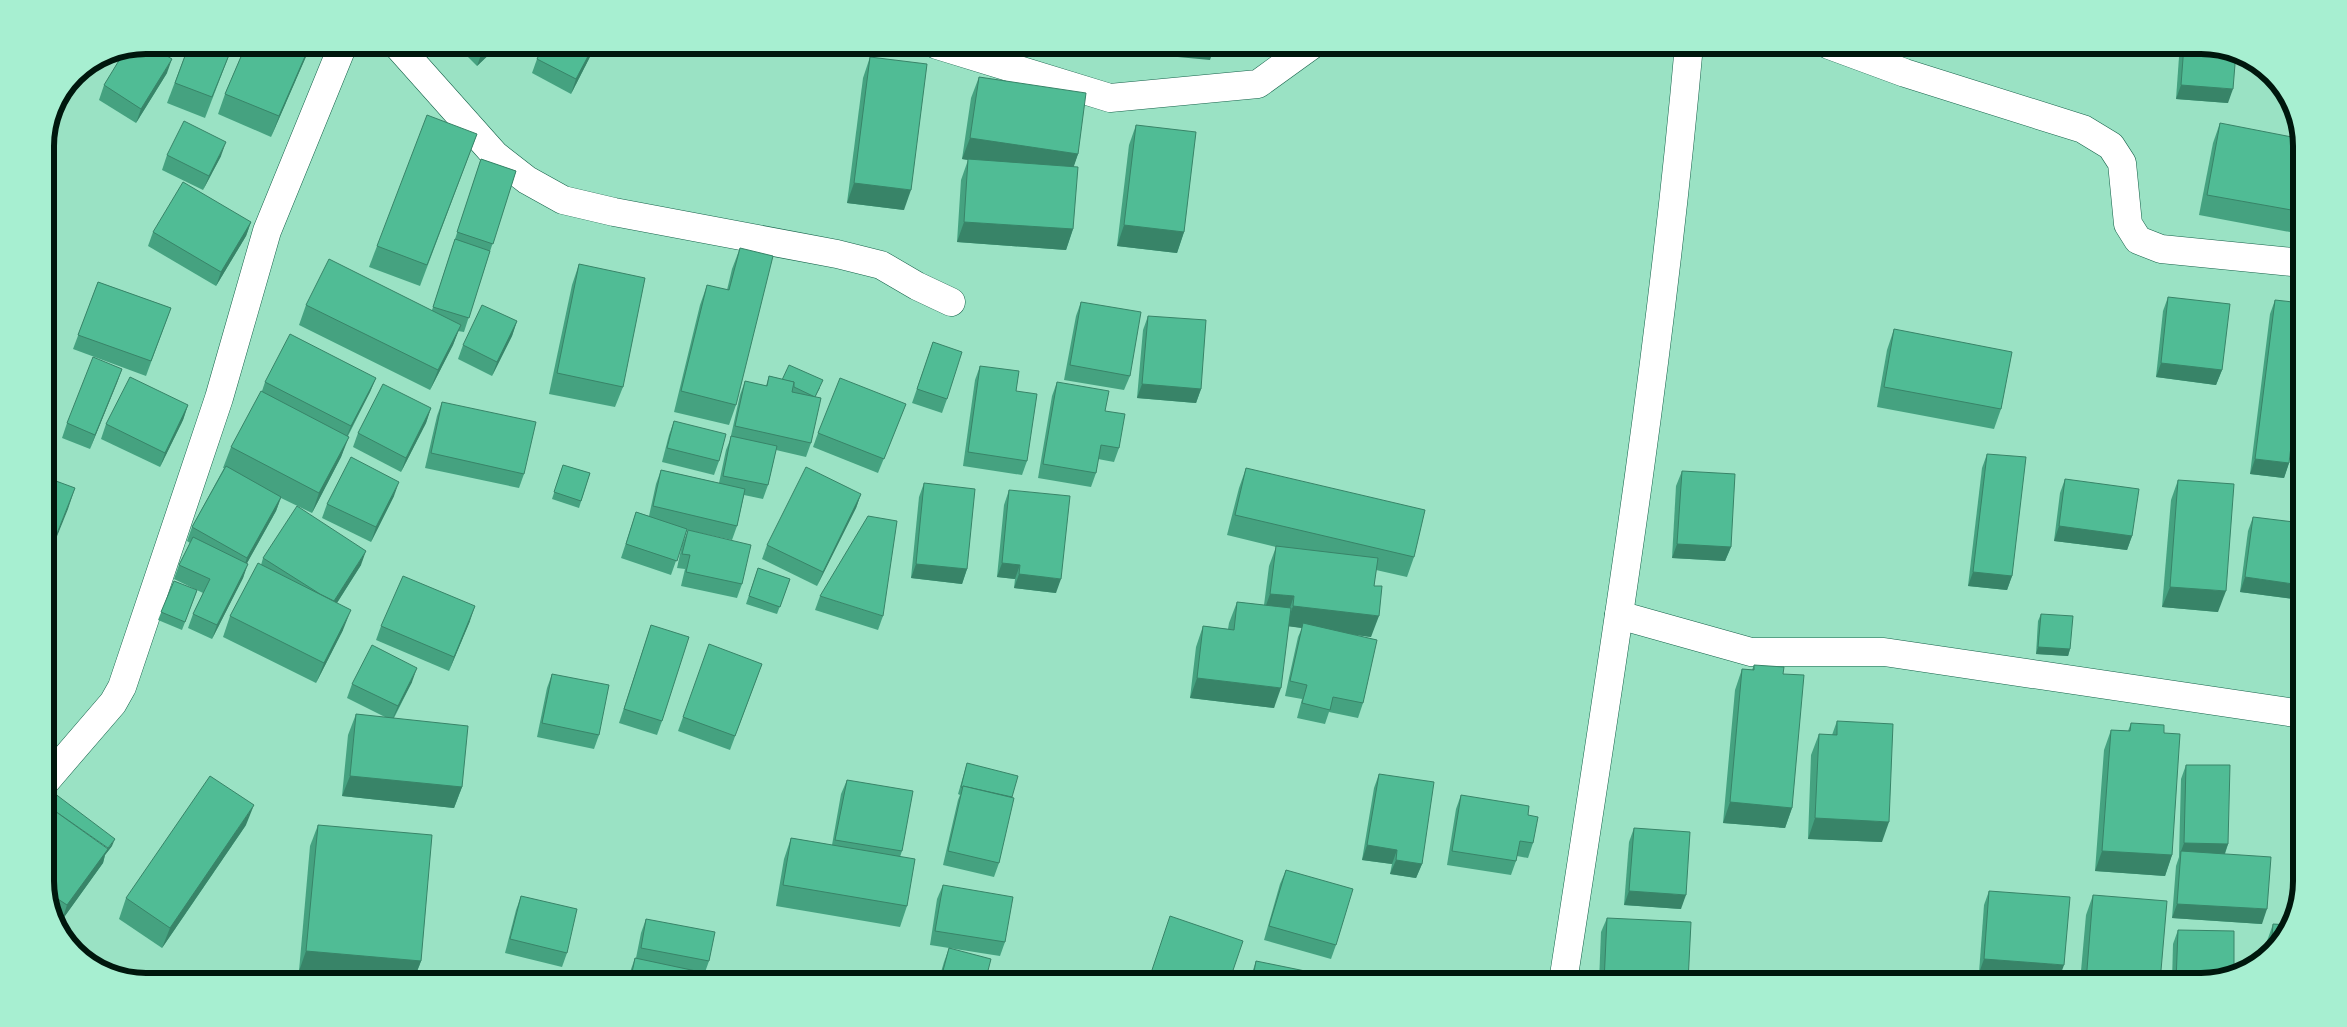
<svg xmlns="http://www.w3.org/2000/svg" width="2347" height="1027" viewBox="0 0 2347 1027" font-family="'Asap Condensed',sans-serif">
<style>
.lines{fill:none;stroke-linecap:round;stroke-linejoin:round}
.street-casing{stroke:#16624a;stroke-width:29}
.street{stroke:#fff;stroke-width:28}
.wall{fill:#45a280}
.shaded-wall{fill:#388468}
.building{fill:#50bc95;stroke:#388468}
.rim{fill:none;stroke:#00170d;stroke-width:6}
</style>
<rect width="100%" height="100%" fill="#9ae2c4"/>
<g class="lines">
<!-- street casing -->
<g class="street-casing">
<g id="street">
<path d="M397,45L495,155L527,180L563,200L614,212L837,254L881,265L917,286L951,302"/>
<path d="M937,45L1110,98L1258,84L1312,45"/>
<path d="M1829,45L1905,73L2083,129L2111,146L2122,163L2128,224L2138,240L2161,249L2302,263"/>
<path d="M1619,615L1751,652H1884L2302,714"/>
<path d="M45,782L113,703L122,687L219,398L267,231L343,45"/>
<path d="M1563,982C1611,671 1661,359 1689,45"/>
</g>
</g>
<!-- street -->
<use href="#street" class="street"/>
</g>
<!-- wall -->
<g class="wall">
<path d="M189,45H233L205,118L167,103Z"/>
<path d="M246,45H311L271,137L218,114L225,94Z"/>
<path d="M456,45H499L477,66Z"/>
<path d="M544,45H596L571,94L532,73L537,59Z"/>
<path d="M1950,45H1996L1992,57Z"/>
<path d="M2183,45H2201L2228,103L2176,99L2179,57Z"/>
<path d="M870,57L904,210L847,203L863,78Z"/>
<path d="M167,73L136,123L99,100L104,85Z"/>
<path d="M979,77L1078,154L1073,167V229L1066,250L957,242L961,180L968,160L962,159L971,98Z"/>
<path d="M2220,123L2297,211L2290,232L2199,215L2213,143Z"/>
<path d="M1136,125L1184,232L1177,253L1117,246L1129,145Z"/>
<path d="M477,134L420,286L369,267L377,246Z"/>
<path d="M167,155L221,156L203,190L162,170Z"/>
<path d="M481,159L516,171L464,332L458,331L453,345L430,390L299,325L306,305L432,310Z"/>
<path d="M251,222L246,236L216,286L148,246L153,232Z"/>
<path d="M740,248L736,405L729,425L674,412L700,305L707,285L727,290L732,269Z"/>
<path d="M579,264L623,387L615,407L549,394L572,285Z"/>
<path d="M98,282L171,308L146,376L73,349Z"/>
<path d="M2168,297L2222,370L2216,385L2156,377L2163,311Z"/>
<path d="M2275,300L2289,463L2284,478L2250,474L2270,314Z"/>
<path d="M1081,302L1130,376L1124,390L1064,380L1076,316Z"/>
<path d="M1148,316L1201,389L1196,403L1137,398L1143,330Z"/>
<path d="M517,321L512,336L492,376L458,359L463,345Z"/>
<path d="M1894,329L2001,409L1994,429L1877,407L1887,350Z"/>
<path d="M933,342L947,399L942,413L912,403Z"/>
<path d="M980,366L1016,391L1027,461L1022,475L963,466L975,380Z"/>
<path d="M122,369L90,449L62,438L67,423Z"/>
<path d="M769,376L820,388L815,397L811,443L806,457L776,450L768,485L763,499L744,495L737,526L732,540L687,530L671,575L621,558L636,512L649,516L656,484L661,470L719,483L726,450L730,440L740,395L745,381L766,386Z"/>
<path d="M376,378L370,392L348,436L341,457L312,513L281,498L276,511L247,563L243,578L212,639L188,628L193,614L203,593L174,579L179,565L190,543L187,541L192,527L224,468H223L231,447L262,391L265,382Z"/>
<path d="M1057,382L1105,411L1119,448L1114,462L1098,459L1096,473L1091,487L1038,478L1052,396Z"/>
<path d="M442,402L524,474L519,488L425,468L437,416Z"/>
<path d="M906,404L878,473L813,447L818,433Z"/>
<path d="M188,405L183,420L160,467L101,439L106,424Z"/>
<path d="M431,408L426,423L401,472L353,447L358,433Z"/>
<path d="M674,421L719,461L714,475L662,462L669,435Z"/>
<path d="M2302,444V484L2296,483Z"/>
<path d="M1987,454L2012,576L2007,590L1968,586L1982,468Z"/>
<path d="M563,465L590,473L579,508L552,499Z"/>
<path d="M1246,468L1414,557L1407,577L1376,570L1374,586L1371,637L1351,634L1363,703L1358,718L1329,712L1325,724L1297,718L1302,699L1285,696L1298,637L1302,628L1289,626L1274,708L1190,698L1196,647L1203,626L1228,629L1229,623L1237,602L1264,605L1269,566L1276,547L1227,535L1239,488Z"/>
<path d="M1682,471L1731,547L1725,561L1672,558L1676,486Z"/>
<path d="M2065,479L2132,536L2127,550L2054,541L2060,493Z"/>
<path d="M2178,480L2218,612L2162,607L2171,500Z"/>
<path d="M924,483L967,569L962,584L911,578L919,497Z"/>
<path d="M1009,490L1056,593L1014,588L1015,579L997,577L1004,505Z"/>
<path d="M861,494L856,508L817,586L762,559L767,545Z"/>
<path d="M394,496L371,542L322,518L327,504Z"/>
<path d="M2253,517L2294,599L2240,592L2248,531Z"/>
<path d="M688,530L742,584L737,598L681,586L685,569L677,568L682,545Z"/>
<path d="M263,558L361,565L337,603L343,630L316,683L223,637L230,616L261,565Z"/>
<path d="M758,568L790,579L777,614L746,604Z"/>
<path d="M174,581L197,591L182,630L158,620Z"/>
<path d="M820,596L883,616L878,630L815,610Z"/>
<path d="M2041,614L2070,649L2068,656L2036,654L2038,621Z"/>
<path d="M470,621L449,671L376,640L381,626Z"/>
<path d="M651,625L662,721L657,735L619,723Z"/>
<path d="M762,664L730,750L678,731L683,717Z"/>
<path d="M1754,665L1783,674L1792,808L1785,828L1723,823L1735,690L1742,669L1752,670Z"/>
<path d="M552,674L599,735L594,749L537,737L547,688Z"/>
<path d="M412,682L394,718L462,787L454,808L342,796L348,735L356,714L387,718L347,698L352,684Z"/>
<path d="M1837,721L1882,842L1808,839L1811,755L1819,734L1832,735Z"/>
<path d="M2131,723L2164,733L2172,855L2165,876L2095,871L2104,750L2111,730L2128,731Z"/>
<path d="M967,763L1012,797L999,863L994,877L943,865L958,800L960,795L958,794Z"/>
<path d="M2186,765L2228,844L2225,854L2262,924L2172,918L2176,866L2179,857L2181,779Z"/>
<path d="M1379,774L1422,864L1416,878L1390,874L1392,864L1362,860L1374,788Z"/>
<path d="M847,780L902,851L900,857L907,906L900,927L776,906L784,859L791,838L832,845L841,794Z"/>
<path d="M1461,795L1528,815L1533,843L1528,858L1517,856L1516,861L1511,875L1447,865L1456,809Z"/>
<path d="M246,825L162,948L119,919L126,898Z"/>
<path d="M318,825L421,961L413,982L299,971L310,846Z"/>
<path d="M1634,828L1681,909L1624,905L1629,842Z"/>
<path d="M112,846L105,855L103,863L62,920L55,915L45,888Z"/>
<path d="M1286,870L1336,945L1331,959L1264,940L1280,884Z"/>
<path d="M943,885L1005,942L1000,956L930,945L937,899Z"/>
<path d="M1989,891L2059,979L1979,973L1984,905Z"/>
<path d="M2093,895L2160,982H2080L2086,915Z"/>
<path d="M521,896L567,953L562,967L505,953L516,910Z"/>
<path d="M1607,918L1688,982H1599L1601,932Z"/>
<path d="M646,919L709,961L704,975L696,973L694,982H628L630,972L635,958H636L641,933Z"/>
<path d="M2273,924L2290,925L2265,956L2266,944Z"/>
<path d="M2178,930L2202,982H2172L2173,944Z"/>
<path d="M949,948L985,982H938L944,962Z"/>
<path d="M1256,961L1313,982H1249Z"/>
</g>
<!-- shaded-wall -->
<g class="shaded-wall">
<path d="M310,45H311L271,137L279,116Z"/>
<path d="M489,45H499L477,66L482,52Z"/>
<path d="M594,45H596L571,94L576,79Z"/>
<path d="M1061,45H1215L1210,60L1060,46Z"/>
<path d="M172,59L167,73L136,123L141,109Z"/>
<path d="M2181,85L2233,89L2228,103L2176,99Z"/>
<path d="M970,138L1078,154L1071,175L962,159Z"/>
<path d="M226,142L221,156L203,190L209,176Z"/>
<path d="M854,183L911,190L904,210L847,203Z"/>
<path d="M251,222L246,236L216,286L221,272Z"/>
<path d="M964,222L1073,229L1066,250L957,242Z"/>
<path d="M1124,225L1184,232L1177,253L1117,246Z"/>
<path d="M517,321L512,336L492,376L497,362Z"/>
<path d="M461,325L453,345L430,390L438,370Z"/>
<path d="M2161,363L2222,370L2216,385L2156,377Z"/>
<path d="M122,369L117,383L90,449L95,435Z"/>
<path d="M376,378L370,392L345,440L351,426Z"/>
<path d="M1142,384L1201,389L1196,403L1137,398Z"/>
<path d="M188,405L183,420L160,467L165,453Z"/>
<path d="M431,408L426,423L401,472L406,458Z"/>
<path d="M349,437L341,457L312,513L319,493Z"/>
<path d="M2255,459L2289,463L2284,478L2250,474Z"/>
<path d="M2302,465V484L2296,483Z"/>
<path d="M399,482L394,496L371,542L376,527Z"/>
<path d="M75,488L68,509L45,566V564Z"/>
<path d="M861,494L856,508L817,586L823,572Z"/>
<path d="M281,497L276,511L242,572L247,558Z"/>
<path d="M2059,526L2132,536L2127,550L2054,541Z"/>
<path d="M1677,544L1731,547L1725,561L1672,558Z"/>
<path d="M366,551L361,565L328,617L333,603Z"/>
<path d="M1002,563L1020,565L1015,579L997,577Z"/>
<path d="M248,564L243,578L212,639L217,625Z"/>
<path d="M916,564L967,569L962,584L911,578Z"/>
<path d="M1973,572L2012,576L2007,590L1968,586Z"/>
<path d="M1019,574L1061,579L1056,593L1014,588Z"/>
<path d="M2245,577L2300,585L2294,599L2240,592Z"/>
<path d="M2170,587L2226,591L2218,612L2162,607Z"/>
<path d="M1270,594L1294,596L1287,617L1263,614Z"/>
<path d="M475,606L470,621L449,671L454,657Z"/>
<path d="M1293,606L1379,616L1371,637L1302,628L1303,623L1302,628L1286,626Z"/>
<path d="M351,610L343,630L316,683L324,663Z"/>
<path d="M2038,647L2070,649L2068,656L2036,654Z"/>
<path d="M417,668L412,682L392,720L398,706Z"/>
<path d="M1197,678L1281,688L1274,708L1190,698Z"/>
<path d="M350,776L462,787L454,808L342,796Z"/>
<path d="M1730,802L1792,808L1785,828L1723,823Z"/>
<path d="M254,805L246,825L162,948L170,928Z"/>
<path d="M1815,818L1889,822L1882,842L1808,839Z"/>
<path d="M115,839L112,846L105,855L103,863L62,920L67,905Z"/>
<path d="M2184,843L2228,844L2223,858L2181,851L2179,857Z"/>
<path d="M1367,845L1397,850L1392,864L1362,860Z"/>
<path d="M2102,851L2172,855L2165,876L2095,871Z"/>
<path d="M1396,860L1422,864L1416,878L1390,874Z"/>
<path d="M1629,891L1686,895L1681,909L1624,905Z"/>
<path d="M2177,904L2267,909L2262,924L2172,918Z"/>
<path d="M306,951L421,961L413,982L299,971Z"/>
<path d="M1984,959L2064,965L2059,979L1979,973Z"/>
</g>
<!-- building -->
<g class="building">
<path d="M146,45H149L172,59L141,109L104,85L126,49Z"/>
<path d="M189,45H233L212,97L175,83Z"/>
<path d="M246,45H310L279,116L225,94Z"/>
<path d="M475,45H489L482,52Z"/>
<path d="M544,45H594L576,79L537,59Z"/>
<path d="M2184,45H2201L2236,52L2233,89L2181,85Z"/>
<path d="M870,57L927,64L911,190L854,183Z"/>
<path d="M979,77L1086,93L1078,154L970,138Z"/>
<path d="M427,115L477,134L427,265L377,246Z"/>
<path d="M184,121L226,142L209,176L167,155Z"/>
<path d="M2220,123L2302,139V187L2297,211L2207,195Z"/>
<path d="M1136,125L1196,132L1184,232L1124,225Z"/>
<path d="M481,159L516,171L493,244L457,232Z"/>
<path d="M968,159L1078,167L1073,229L964,222Z"/>
<path d="M183,182L251,222L221,272L153,232Z"/>
<path d="M455,239L490,251L469,318L433,307Z"/>
<path d="M740,248L773,256L736,405L681,391L707,285L729,290Z"/>
<path d="M329,259L461,325L438,370L306,305Z"/>
<path d="M579,264L645,278L623,387L557,373Z"/>
<path d="M45,267L51,269L45,281Z"/>
<path d="M98,282L171,308L151,361L78,335Z"/>
<path d="M2168,297L2230,304L2222,370L2161,363Z"/>
<path d="M2275,300L2302,303V355L2289,463L2255,459Z"/>
<path d="M1081,302L1141,312L1130,376L1070,365Z"/>
<path d="M482,305L517,321L497,362L463,345Z"/>
<path d="M1148,316L1206,320L1201,389L1142,384Z"/>
<path d="M1894,329L2012,352L2001,409L1884,387Z"/>
<path d="M290,334L376,378L351,426L265,382Z"/>
<path d="M933,342L962,352L947,399L917,389Z"/>
<path d="M45,347L56,351L45,380Z"/>
<path d="M93,357L122,369L95,435L67,423Z"/>
<path d="M789,365L823,380L815,397L794,387V382L782,380Z"/>
<path d="M980,366L1019,371L1016,391L1037,394L1027,461L968,452Z"/>
<path d="M769,376L794,382L792,392L821,398L811,443L735,426L745,381L767,386Z"/>
<path d="M130,377L188,405L165,453L106,424Z"/>
<path d="M840,378L906,404L884,459L818,433Z"/>
<path d="M1057,382L1109,391L1105,411L1125,414L1119,448L1101,445L1096,473L1043,464Z"/>
<path d="M383,384L431,408L406,458L358,433Z"/>
<path d="M261,391L349,437L319,493L231,447Z"/>
<path d="M442,402L536,422L524,474L431,453Z"/>
<path d="M674,421L726,434L719,461L667,448Z"/>
<path d="M731,436L777,446L768,485L723,476Z"/>
<path d="M1987,454L2026,457L2012,576L1973,572Z"/>
<path d="M351,457L399,482L376,527L327,504Z"/>
<path d="M563,465L590,473L581,501L554,492Z"/>
<path d="M226,466L281,497L247,558L192,527Z"/>
<path d="M806,467L861,494L823,572L767,545Z"/>
<path d="M1246,468L1425,510L1414,557L1235,515Z"/>
<path d="M661,470L745,489L737,526L653,506Z"/>
<path d="M1682,471L1735,474L1731,547L1677,544Z"/>
<path d="M45,477L75,488L45,564Z"/>
<path d="M2065,479L2139,489L2132,536L2059,526Z"/>
<path d="M2178,480L2234,484L2226,591L2170,587Z"/>
<path d="M924,483L975,489L967,569L916,564Z"/>
<path d="M1009,490L1070,496L1061,579L1019,574L1020,565L1002,563Z"/>
<path d="M297,506L366,551L334,601L320,594L263,558Z"/>
<path d="M636,512L687,529L677,561L626,544Z"/>
<path d="M868,516L897,521L883,616L820,596Z"/>
<path d="M2253,517L2302,523V568L2300,585L2245,577Z"/>
<path d="M688,530L751,545L742,584L686,572L690,555L682,554Z"/>
<path d="M193,537L248,564L217,625L193,614L210,579L179,565Z"/>
<path d="M1276,546L1378,558L1374,586H1382L1379,616L1293,606L1294,596L1270,594Z"/>
<path d="M258,563L351,610L324,663L230,616Z"/>
<path d="M758,568L790,579L780,607L749,596Z"/>
<path d="M403,576L475,606L454,657L381,626Z"/>
<path d="M174,581L197,590L185,622L161,612Z"/>
<path d="M1237,602L1291,608L1281,688L1197,678L1203,626L1234,630Z"/>
<path d="M2041,614L2073,616L2070,649L2038,647Z"/>
<path d="M1303,623L1377,640L1363,703L1333,697L1330,710L1302,703L1307,685L1290,681Z"/>
<path d="M651,625L689,637L662,721L624,709Z"/>
<path d="M709,644L762,664L735,736L683,717Z"/>
<path d="M372,645L417,668L398,706L352,684Z"/>
<path d="M1754,665L1784,667L1783,674L1804,675L1792,808L1730,802L1742,669L1754,670Z"/>
<path d="M552,674L609,685L599,735L542,723Z"/>
<path d="M356,714L468,726L462,787L350,776Z"/>
<path d="M1837,721L1893,724L1889,822L1815,818L1819,734L1837,735Z"/>
<path d="M2131,723L2164,725V733L2180,734L2172,855L2102,851L2111,730L2130,731Z"/>
<path d="M967,763L1018,776L1012,797L963,786V788L961,787Z"/>
<path d="M2186,765H2230L2228,844L2184,843Z"/>
<path d="M1379,774L1434,782L1422,864L1396,860L1397,850L1367,845Z"/>
<path d="M210,776L254,805L170,928L126,898Z"/>
<path d="M847,780L913,791L902,851L835,840Z"/>
<path d="M963,786L1014,798L999,863L948,851Z"/>
<path d="M54,793L115,839L108,848L45,804Z"/>
<path d="M1461,795L1529,806L1528,815L1538,817L1533,843L1520,841L1516,861L1452,851Z"/>
<path d="M45,804L108,849L67,905L46,891L45,888Z"/>
<path d="M318,825L432,835L421,961L306,951Z"/>
<path d="M1634,828L1690,832L1686,895L1629,891Z"/>
<path d="M791,838L915,859L907,906L783,885Z"/>
<path d="M2181,851L2271,857L2267,909L2177,904Z"/>
<path d="M1286,870L1353,889L1336,945L1269,926Z"/>
<path d="M943,885L1013,897L1005,942L935,931Z"/>
<path d="M1989,891L2070,897L2064,965L1984,959Z"/>
<path d="M2093,895L2167,901L2160,982H2086Z"/>
<path d="M521,896L577,909L567,953L510,939Z"/>
<path d="M1170,916L1243,941L1229,982H1148Z"/>
<path d="M1607,918L1691,922L1688,982H1604Z"/>
<path d="M646,919L715,932L709,961L641,948Z"/>
<path d="M2273,924L2290,925L2271,948Z"/>
<path d="M2178,930L2234,931V972L2202,982H2176Z"/>
<path d="M949,948L991,959L985,982H940Z"/>
<path d="M635,958L696,971L694,982H630Z"/>
<path d="M1256,961L1315,973L1313,982H1252Z"/>
<path d="M1362,974L1407,982H1360Z"/>
</g>
<!-- crop -->
<path d="M0 0H2347V1027H0ZM146 54H2201A92 92 0 0 1 2293 146V881A92 92 0 0 1 2201 973H146A92 92 0 0 1 54 881V146A92 92 0 0 1 146 54Z" fill="#a7efd1" fill-rule="evenodd"/>
<path class="rim" d="M146 54H2201A92 92 0 0 1 2293 146V881A92 92 0 0 1 2201 973H146A92 92 0 0 1 54 881V146A92 92 0 0 1 146 54Z"/>
</svg>
